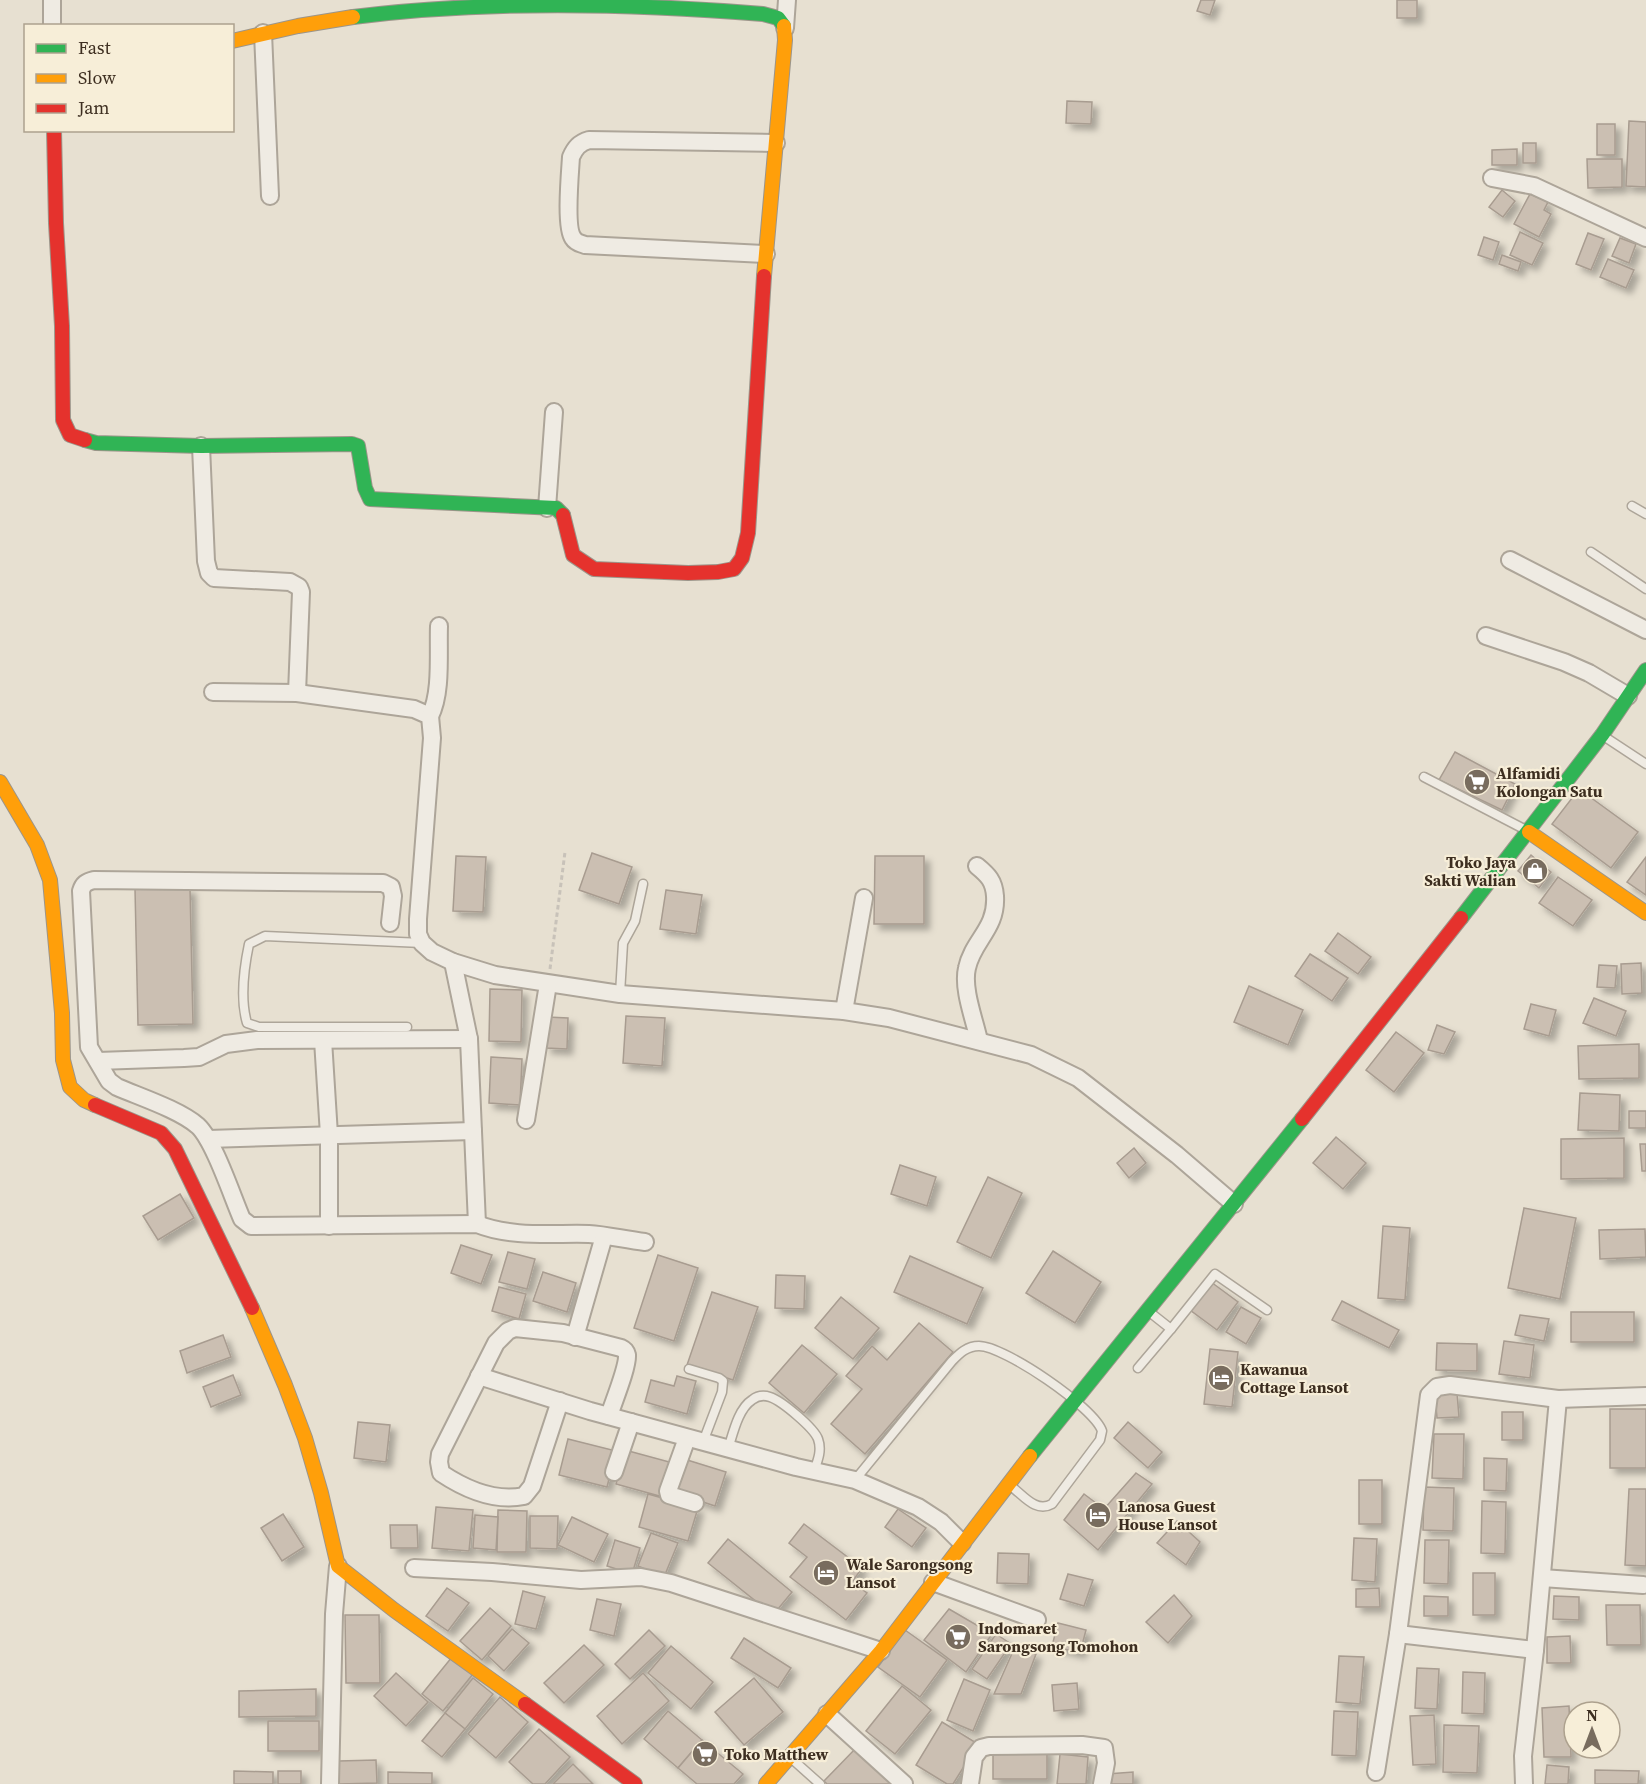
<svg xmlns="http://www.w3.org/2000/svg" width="1646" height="1784" viewBox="0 0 1646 1784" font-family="'Source Serif 4',serif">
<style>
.building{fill:#cbbfb2;stroke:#a89c90;stroke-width:1.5;filter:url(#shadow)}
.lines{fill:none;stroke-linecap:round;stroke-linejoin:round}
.lane-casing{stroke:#ada599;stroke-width:11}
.street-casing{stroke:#ada599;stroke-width:20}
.fast-casing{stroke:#9c958a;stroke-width:16}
.slow-casing{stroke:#9c958a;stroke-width:16}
.jam-casing{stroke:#9c958a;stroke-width:16}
.path{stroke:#c8c2b9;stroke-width:3;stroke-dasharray:4.5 3;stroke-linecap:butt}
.lane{stroke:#efebe3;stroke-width:8}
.street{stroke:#efebe3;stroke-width:16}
.fast{stroke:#30b455;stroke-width:14}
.slow{stroke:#ff9f0a;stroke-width:14}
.jam{stroke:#e5322d;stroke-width:14}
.labels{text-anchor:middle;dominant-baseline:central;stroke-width:4.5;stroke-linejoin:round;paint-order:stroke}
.poi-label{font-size:16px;font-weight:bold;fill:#3d2e20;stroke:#f7eed8;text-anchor:start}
</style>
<defs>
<filter id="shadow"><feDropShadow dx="5.5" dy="5.5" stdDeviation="3" flood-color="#0004"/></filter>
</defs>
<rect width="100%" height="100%" fill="#e7e0d1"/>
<!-- building -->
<g class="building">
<path d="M1201,0H1215L1210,15L1197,11Z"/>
<rect x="1397" y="0" width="20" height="18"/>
<path d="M1067,101L1092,102L1091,124L1066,123Z"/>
<path d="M1629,121L1646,122V187L1626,186Z"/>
<rect x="1597" y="124" width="18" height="31"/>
<rect x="1523" y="143" width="13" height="20"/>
<path d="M1517,149V165H1492V150Z"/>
<path d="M1587,159H1622V187L1588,188Z"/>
<path d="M1502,190L1515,201L1503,217L1489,207Z"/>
<path d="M1530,194L1548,202L1544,210L1551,214L1539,237L1514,224Z"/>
<path d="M1520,232L1543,243L1532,265L1510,255Z"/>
<path d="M1588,233L1604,239L1591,270L1576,264Z"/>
<path d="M1484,237L1499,242L1493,260L1478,255Z"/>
<path d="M1620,238L1636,244L1629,263L1612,256Z"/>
<path d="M1502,255L1521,262L1518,271L1499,264Z"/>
<path d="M1608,259L1634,270L1626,288L1600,277Z"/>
<path d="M1455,752L1515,784L1502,810L1439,780Z"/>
<path d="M1579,789L1638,832L1611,868L1552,824Z"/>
<path d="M592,853L632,867L619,904L579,890Z"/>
<path d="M1531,855L1551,872L1539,888L1518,871Z"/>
<path d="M456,856L486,857L483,912L453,911Z"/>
<path d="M875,856H924V924H874Z"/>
<path d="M1646,857V895L1627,882Z"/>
<path d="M1558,877L1592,900L1573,926L1539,903Z"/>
<path d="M190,888L193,1024L138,1025L135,889Z"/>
<path d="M666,890L702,895L696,934L660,929Z"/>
<path d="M1338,933L1371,957L1358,974L1325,951Z"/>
<path d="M1310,954L1348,978L1332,1001L1295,976Z"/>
<path d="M1641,963L1642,993L1622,994L1621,964Z"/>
<path d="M1599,965L1617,966L1615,988L1597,987Z"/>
<path d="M1249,986L1303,1010L1288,1045L1234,1022Z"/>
<path d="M490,989L522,990L521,1042L489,1041Z"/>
<path d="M1594,998L1626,1011L1616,1036L1583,1023Z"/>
<path d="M1531,1004L1556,1010L1549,1036L1524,1029Z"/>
<path d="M626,1016L665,1018L662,1066L623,1063Z"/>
<path d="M547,1017L568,1018L567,1049L546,1048Z"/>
<path d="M1437,1025L1455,1032L1444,1054L1428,1050Z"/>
<path d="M1396,1032L1424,1053L1394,1092L1366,1070Z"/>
<path d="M1639,1044V1078L1579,1079L1578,1046Z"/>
<path d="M491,1057L522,1059L520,1105L489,1103Z"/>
<path d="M1580,1093L1620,1095L1619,1131L1578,1130Z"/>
<rect x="1629" y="1111" width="17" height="17"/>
<path d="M1336,1137L1366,1163L1343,1189L1313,1163Z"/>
<path d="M1624,1138V1178L1561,1179V1139Z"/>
<path d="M1640,1144H1646V1171H1642Z"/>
<path d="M1134,1148L1146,1163L1129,1178L1117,1163Z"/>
<path d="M900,1165L936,1177L927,1206L891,1194Z"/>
<path d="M988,1177L1022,1193L991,1258L957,1242Z"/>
<path d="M180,1194L194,1218L158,1240L143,1216Z"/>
<path d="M1524,1208L1576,1218L1560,1299L1508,1288Z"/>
<path d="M1383,1226L1410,1228L1405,1300L1378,1298Z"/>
<path d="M1645,1229L1646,1257L1600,1259L1599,1230Z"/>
<path d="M461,1245L492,1255L481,1284L451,1273Z"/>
<path d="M1053,1251L1101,1282L1075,1323L1026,1293Z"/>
<path d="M508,1252L535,1259L527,1289L499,1282Z"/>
<path d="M658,1255L698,1268L674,1341L634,1328Z"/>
<path d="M910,1256L983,1288L967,1324L894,1292Z"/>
<path d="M543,1272L576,1283L567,1312L533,1301Z"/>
<path d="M776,1275L805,1276L804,1309L775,1308Z"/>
<path d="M1211,1282L1238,1302L1217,1330L1190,1310Z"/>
<path d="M499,1287L526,1294L519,1319L492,1311Z"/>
<path d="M712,1292L758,1307L733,1380L687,1365Z"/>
<path d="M841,1297L879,1328L853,1359L815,1328Z"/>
<path d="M1342,1301L1399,1330L1389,1348L1332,1320Z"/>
<path d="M1241,1307L1261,1318L1246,1344L1226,1332Z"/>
<rect x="1571" y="1312" width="63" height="30"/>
<path d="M1520,1315L1549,1319L1544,1341L1515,1335Z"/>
<path d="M919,1323L953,1352L865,1454L831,1424L862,1389L846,1376L872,1346L887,1360Z"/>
<path d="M223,1335L231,1357L187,1373L180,1351Z"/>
<path d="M1504,1341L1534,1345L1530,1378L1499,1374Z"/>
<path d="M1437,1343L1477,1344V1371L1436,1370Z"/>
<path d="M802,1345L837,1374L804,1413L769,1383Z"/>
<path d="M1210,1349L1238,1352L1232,1407L1204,1404Z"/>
<path d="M233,1375L241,1395L211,1407L203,1387Z"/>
<path d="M677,1376L696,1381L687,1414L645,1402L651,1380L674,1386Z"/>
<path d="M1457,1393L1459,1417L1437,1418L1435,1395Z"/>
<rect x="1610" y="1409" width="36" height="59"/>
<rect x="1502" y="1412" width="21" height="28"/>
<path d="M358,1422L390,1425L386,1462L354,1458Z"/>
<path d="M1128,1422L1162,1452L1148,1468L1114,1438Z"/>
<path d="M1434,1434H1464L1463,1479L1432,1478Z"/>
<path d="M568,1439L616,1451L607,1487L559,1475Z"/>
<path d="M625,1450L673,1463L663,1497L616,1484Z"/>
<path d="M1484,1458L1507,1459L1506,1491L1484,1490Z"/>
<path d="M684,1459L726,1472L715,1506L673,1492Z"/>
<path d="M1136,1473L1152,1484L1098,1550L1064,1520L1084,1494L1104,1509Z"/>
<rect x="1359" y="1480" width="23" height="44"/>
<path d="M1424,1487L1454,1488L1453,1531L1423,1530Z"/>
<path d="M1629,1489H1646V1566L1625,1565Z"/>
<path d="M648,1494L698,1508L688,1541L639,1527Z"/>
<path d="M1482,1501L1506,1502L1505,1554L1481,1553Z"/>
<path d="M436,1507L473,1510L469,1551L432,1548Z"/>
<path d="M898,1509L926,1528L912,1547L885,1527Z"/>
<path d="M498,1510L527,1511L526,1552H497Z"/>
<path d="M283,1514L304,1547L282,1561L261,1528Z"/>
<path d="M475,1515L498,1517L496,1550L473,1548Z"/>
<path d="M530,1516H558L557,1549L530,1548Z"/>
<path d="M572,1517L608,1534L594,1562L558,1545Z"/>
<path d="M1177,1521L1200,1542L1186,1565L1157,1543Z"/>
<path d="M804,1524L862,1568L852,1582L867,1593L846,1620L790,1577L807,1557L789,1543Z"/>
<path d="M390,1525H417L418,1548H391Z"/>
<path d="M651,1533L678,1543L664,1577L638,1566Z"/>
<path d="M1354,1538L1377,1539L1375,1582L1352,1580Z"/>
<path d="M728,1539L792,1592L773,1615L708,1563Z"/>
<path d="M615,1540L640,1548L632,1574L607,1566Z"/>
<path d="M1425,1540H1449L1448,1584L1424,1583Z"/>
<path d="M998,1553L1029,1554L1028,1584L997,1583Z"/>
<rect x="1473" y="1573" width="22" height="42"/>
<path d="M1068,1574L1093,1580L1084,1606L1060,1599Z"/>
<path d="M447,1588L469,1603L448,1631L426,1616Z"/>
<path d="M1379,1588L1380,1607H1356V1589Z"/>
<path d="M523,1591L545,1597L536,1629L515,1624Z"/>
<path d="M1174,1595L1192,1616L1168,1643L1146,1622Z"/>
<path d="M1424,1596L1448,1597V1616H1424Z"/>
<path d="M1554,1596L1579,1597V1620L1553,1619Z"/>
<path d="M597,1599L621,1604L614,1636L590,1630Z"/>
<path d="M1606,1605H1640L1641,1645H1607Z"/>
<path d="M490,1608L511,1626L482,1660L460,1641Z"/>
<path d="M949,1609L992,1634L966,1672L924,1640Z"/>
<path d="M345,1615H379L380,1683H346Z"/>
<path d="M1058,1623L1086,1630L1080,1653L1052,1646Z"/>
<path d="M512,1629L529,1643L504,1671L488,1656Z"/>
<path d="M649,1630L665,1646L630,1679L615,1664Z"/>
<path d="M905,1630L947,1660L920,1697L878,1667Z"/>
<path d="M996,1634L1011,1644L987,1679L972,1669Z"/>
<path d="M1570,1636L1571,1663H1547V1637Z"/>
<path d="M744,1638L791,1668L778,1688L731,1658Z"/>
<path d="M584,1645L604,1665L564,1703L544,1683Z"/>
<path d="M671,1646L713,1682L691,1709L648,1673Z"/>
<path d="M1014,1649L1036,1654L1021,1694H994Z"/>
<path d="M1339,1656L1364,1657L1360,1704L1336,1702Z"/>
<path d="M452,1657L473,1674L443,1711L422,1694Z"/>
<path d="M1417,1668L1439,1669L1437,1709L1415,1708Z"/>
<path d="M1463,1672L1485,1673L1484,1714L1462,1713Z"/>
<path d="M396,1673L428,1702L406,1726L374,1696Z"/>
<path d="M643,1673L669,1701L622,1744L597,1716Z"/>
<path d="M473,1678L493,1694L465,1729L445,1713Z"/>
<path d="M754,1678L783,1712L744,1745L715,1712Z"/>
<path d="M964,1679L990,1690L973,1731L947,1720Z"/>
<path d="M1077,1683L1079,1709L1054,1711L1052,1685Z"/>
<path d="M902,1686L931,1710L895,1754L866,1731Z"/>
<path d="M316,1689V1716L239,1717V1691Z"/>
<path d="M500,1697L528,1722L496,1758L468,1734Z"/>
<path d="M1569,1706L1571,1757H1544L1542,1708Z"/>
<path d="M668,1711L702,1740L678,1768L644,1739Z"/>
<path d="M1334,1711L1358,1712L1356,1756L1332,1755Z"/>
<path d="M445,1713L465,1729L442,1757L422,1741Z"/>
<path d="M1434,1715L1436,1764L1413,1765L1410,1716Z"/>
<rect x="268" y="1721" width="51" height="30"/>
<path d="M942,1722L978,1744L953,1784H947L916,1765Z"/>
<path d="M1444,1725L1479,1726L1477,1773L1443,1772Z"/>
<path d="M539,1729L570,1757L545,1784H533L509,1762Z"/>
<path d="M702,1740L743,1774L734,1784H697L678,1768Z"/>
<path d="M993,1747L1047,1748V1779H993Z"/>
<path d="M856,1748L894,1784H827L824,1781Z"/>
<path d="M1060,1754L1088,1757L1086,1784H1057Z"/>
<path d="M376,1760L377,1783L339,1784V1761Z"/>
<path d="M573,1764L593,1784H553Z"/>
<path d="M1547,1765L1569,1767L1568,1784H1545Z"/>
<path d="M1595,1770L1639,1771L1638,1784H1595Z"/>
<path d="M234,1771L273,1772V1784H234Z"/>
<rect x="278" y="1771" width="23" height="13"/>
<path d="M388,1772L432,1773V1784H388Z"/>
<path d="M1133,1772V1784H1107V1774Z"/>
</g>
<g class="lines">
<!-- lane casing -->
<g class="lane-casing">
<g id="lane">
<path d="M1632,506L1646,514"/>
<path d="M1591,552L1646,589"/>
<path d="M1605,737L1646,764"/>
<path d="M1424,777L1524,829"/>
<path d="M620,994L623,943L635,921L643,884"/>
<path d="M407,1027H259L247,1023C240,999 244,968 249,944L265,936L422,943"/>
<path d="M1171,1329L1215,1274L1267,1310"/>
<path d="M1138,1368L1171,1329L1152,1314"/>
<path d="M689,1369L719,1378L723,1381L722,1392L703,1442"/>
<path d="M728,1449C733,1434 738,1409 752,1400C757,1396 764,1395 770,1397C782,1401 814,1428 818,1439C822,1450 818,1460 814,1471"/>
<path d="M855,1480L952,1361C960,1353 967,1346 979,1346C1004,1346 1094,1407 1102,1431L1100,1440L1052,1504C1036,1513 1024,1496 1012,1487"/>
<path d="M792,1759L820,1784"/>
</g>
</g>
<!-- street casing -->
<g class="street-casing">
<g id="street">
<path d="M52,0V26"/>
<path d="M785,28L787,0"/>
<path d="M263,33L270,196"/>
<path d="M1492,178L1534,186L1646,238"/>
<path d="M766,254L585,245C580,243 576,243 573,238C565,227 570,173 571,157C575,148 579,143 589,140L776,143"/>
<path d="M201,446L206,561L209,573L214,578L290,582L299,587L301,592L297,693"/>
<path d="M547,508L554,412"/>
<path d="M1510,560L1646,630"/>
<path d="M1486,636L1564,662L1589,673L1628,696"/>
<path d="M213,692L297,693L414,709L430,716L432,738L418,919V934L422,943L432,952L453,962L495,975L620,994L844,1011L889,1018L1031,1055L1078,1078L1177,1155L1234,1204"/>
<path d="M430,716C442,693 438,653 439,626"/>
<path d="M977,866C988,875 994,881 995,896C997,929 973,940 967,968C962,989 975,1021 979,1041"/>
<path d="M390,923L393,896L391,887L383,883L94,880C86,882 83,884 81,891L89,1047L109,1081L117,1087C140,1097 180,1110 198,1126C214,1141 232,1196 242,1219L251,1226L477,1224C512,1238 552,1233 589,1234C607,1235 626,1240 645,1242"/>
<path d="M453,962L469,1039L477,1224"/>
<path d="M844,1011L864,898"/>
<path d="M323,1040L329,1135V1226"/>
<path d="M98,1061L184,1058L199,1057L226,1044L257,1040L469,1039"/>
<path d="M526,1120L548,984"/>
<path d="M208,1139L473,1131"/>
<path d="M575,1337L604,1236"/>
<path d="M479,1376L590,1411L796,1467L855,1480L918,1507L941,1522L962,1543"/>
<path d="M560,1401L532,1486L524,1496C495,1502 465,1489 441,1473L439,1462L440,1454L496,1343L508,1331L515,1328L563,1333L621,1348C625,1350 626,1351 627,1355C628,1367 613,1403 609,1416"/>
<path d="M687,1438L668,1491L669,1495L695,1503"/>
<path d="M614,1472L631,1422"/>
<path d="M414,1568L492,1572L581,1580L641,1577L671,1583L881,1651"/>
<path d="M1542,1578L1643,1585"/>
<path d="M933,1582L1037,1620"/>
<path d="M1398,1634L1535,1650"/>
<path d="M827,1714L904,1784"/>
<path d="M1376,1772L1398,1634L1429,1395L1437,1387L1450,1385L1558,1399L1646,1396"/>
<path d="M330,1784L334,1614L338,1566"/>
<path d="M970,1784L974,1757L981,1748L989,1746L1082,1745L1104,1748L1106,1763L1102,1784"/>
<path d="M1524,1784L1523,1756L1535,1650L1558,1399"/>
</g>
</g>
<!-- fast casing -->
<g class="fast-casing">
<g id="fast">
<path d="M353,17C488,0 627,3 763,14L778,18L784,26"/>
<path d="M85,440L96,443L201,446L352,444L358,446L365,488L370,499L556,508L563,515"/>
<path d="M1461,918L1602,735L1646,670"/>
<path d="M1030,1456L1302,1119"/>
</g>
</g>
<!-- slow casing -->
<g class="slow-casing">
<g id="slow">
<path d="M232,41L298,26L353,17"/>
<path d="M764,276L785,40L784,26"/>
<path d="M0,782L37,845L50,880L62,1013L63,1060L70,1087L84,1100L95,1105"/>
<path d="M1529,832L1646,913"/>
<path d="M252,1308L285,1385L305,1438L321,1493L338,1566L394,1610L525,1704"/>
<path d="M766,1784L881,1651L1030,1456"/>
</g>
</g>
<!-- jam casing -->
<g class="jam-casing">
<g id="jam">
<path d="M54,130L56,223L62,326L63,420L70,435L85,440"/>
<path d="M563,515L573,555L594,569L688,573L718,572L734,569L742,558L748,533L764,276"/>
<path d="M95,1105L161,1133L175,1149L252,1308"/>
<path d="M1302,1119L1461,918"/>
<path d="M525,1704L635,1784"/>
</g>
</g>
<!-- path -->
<path class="path" d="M550,969L565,852"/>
<!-- lane -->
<use href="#lane" class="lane"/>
<!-- street -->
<use href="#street" class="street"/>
<!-- fast -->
<use href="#fast" class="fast"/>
<!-- slow -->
<use href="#slow" class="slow"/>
<!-- jam -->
<use href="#jam" class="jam"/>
</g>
<!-- icons -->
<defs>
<g id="supermarket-disc" transform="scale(1.35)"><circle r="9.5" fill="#786c5e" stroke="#f7eed8"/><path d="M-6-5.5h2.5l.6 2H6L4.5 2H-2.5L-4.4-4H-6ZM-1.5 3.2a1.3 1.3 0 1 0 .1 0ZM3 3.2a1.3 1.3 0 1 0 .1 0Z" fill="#fff"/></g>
<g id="shop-disc" transform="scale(1.35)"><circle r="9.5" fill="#786c5e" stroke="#f7eed8"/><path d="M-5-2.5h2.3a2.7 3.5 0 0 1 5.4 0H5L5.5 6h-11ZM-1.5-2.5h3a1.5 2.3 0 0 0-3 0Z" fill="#fff"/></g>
<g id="hotel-disc" transform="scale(1.35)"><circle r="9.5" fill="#786c5e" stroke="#f7eed8"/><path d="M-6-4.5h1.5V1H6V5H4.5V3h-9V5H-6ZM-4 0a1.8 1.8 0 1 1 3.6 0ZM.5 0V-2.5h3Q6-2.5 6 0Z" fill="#fff"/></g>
</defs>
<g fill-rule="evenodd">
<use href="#supermarket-disc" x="1477" y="782"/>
<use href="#shop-disc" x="1535" y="871"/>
<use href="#hotel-disc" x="1221" y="1378"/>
<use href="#hotel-disc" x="1098" y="1515"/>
<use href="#hotel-disc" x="826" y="1573"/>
<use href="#supermarket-disc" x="958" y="1637"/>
<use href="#supermarket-disc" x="705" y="1754"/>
</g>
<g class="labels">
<!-- poi labels -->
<g class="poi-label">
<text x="1496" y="773">Alfamidi<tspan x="1496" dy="18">Kolongan Satu</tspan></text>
<text x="1516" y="862" text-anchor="end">Toko Jaya<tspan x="1516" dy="18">Sakti Walian</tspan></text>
<text x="1240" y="1369">Kawanua<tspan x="1240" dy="18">Cottage Lansot</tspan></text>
<text x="1118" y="1506">Lanosa Guest<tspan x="1118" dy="18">House Lansot</tspan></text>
<text x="846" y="1564">Wale Sarongsong<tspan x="846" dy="18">Lansot</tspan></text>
<text x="978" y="1628">Indomaret<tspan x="978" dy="18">Sarongsong Tomohon</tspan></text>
<text x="724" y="1754">Toko Matthew</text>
</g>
</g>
<!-- legend -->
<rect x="24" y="24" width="210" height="108" fill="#f7eed8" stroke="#ada18e" stroke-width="1.5"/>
<rect x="36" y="44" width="30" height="9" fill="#30b455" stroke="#ada18e" stroke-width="1.5"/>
<text x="78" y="54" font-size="18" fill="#3d2e20">Fast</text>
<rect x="36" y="74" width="30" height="9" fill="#ff9f0a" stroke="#ada18e" stroke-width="1.5"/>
<text x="78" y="84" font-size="18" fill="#3d2e20">Slow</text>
<rect x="36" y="104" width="30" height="9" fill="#e5322d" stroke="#ada18e" stroke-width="1.5"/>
<text x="78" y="114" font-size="18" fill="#3d2e20">Jam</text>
<!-- north arrow -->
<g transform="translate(1592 1730)"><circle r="28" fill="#f7eed8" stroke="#ada18e" stroke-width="1.5"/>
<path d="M0-4.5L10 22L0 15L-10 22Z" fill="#786c5e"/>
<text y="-9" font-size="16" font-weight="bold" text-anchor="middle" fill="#3d2e20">N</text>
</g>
</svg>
